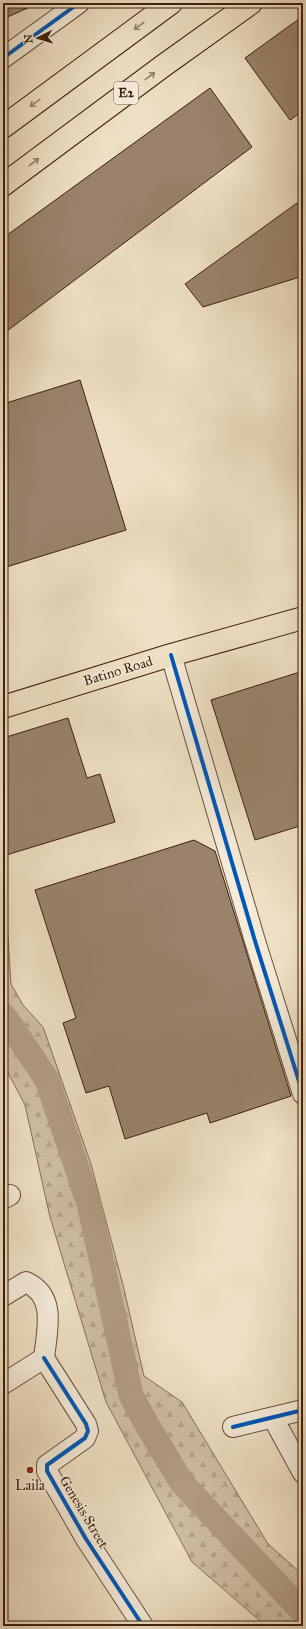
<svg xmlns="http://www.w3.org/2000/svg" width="306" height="1629" viewBox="0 0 306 1629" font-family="'IM FELL Great Primer',serif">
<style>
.forest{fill:url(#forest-firs);stroke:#876f58}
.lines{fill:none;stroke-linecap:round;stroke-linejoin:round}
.river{stroke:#b29e85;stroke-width:25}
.building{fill:#9a836c;stroke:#3e1f0c}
.minor-casing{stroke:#6a4f3a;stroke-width:22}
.major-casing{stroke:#3e1f0c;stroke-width:24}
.highway-casing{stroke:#3e1f0c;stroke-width:24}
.minor{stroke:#f4ebd9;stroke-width:20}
.major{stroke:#eee0c4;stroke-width:22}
.highway{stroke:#eee0c4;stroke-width:22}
.cycleway-casing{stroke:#f4ebd9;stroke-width:6}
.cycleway{stroke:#0057b8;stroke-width:4}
.oneway{stroke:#968068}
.poi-dot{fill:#8f2418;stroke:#f4ebd9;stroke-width:1.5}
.labels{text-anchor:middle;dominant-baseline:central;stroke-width:3;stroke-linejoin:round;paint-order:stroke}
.shield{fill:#f4ebd9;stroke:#755c4a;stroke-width:1}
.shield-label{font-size:13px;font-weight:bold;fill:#3e1f0c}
.street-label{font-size:14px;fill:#3e1f0c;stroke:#f4ebd9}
.poi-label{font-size:14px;fill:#3e1f0c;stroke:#f4ebd9}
</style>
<defs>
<pattern id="forest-firs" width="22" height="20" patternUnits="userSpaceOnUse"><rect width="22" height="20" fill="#d0bfa5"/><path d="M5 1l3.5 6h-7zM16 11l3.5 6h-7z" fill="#b4a48d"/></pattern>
</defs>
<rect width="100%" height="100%" fill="#eee0c4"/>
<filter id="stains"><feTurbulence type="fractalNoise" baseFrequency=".005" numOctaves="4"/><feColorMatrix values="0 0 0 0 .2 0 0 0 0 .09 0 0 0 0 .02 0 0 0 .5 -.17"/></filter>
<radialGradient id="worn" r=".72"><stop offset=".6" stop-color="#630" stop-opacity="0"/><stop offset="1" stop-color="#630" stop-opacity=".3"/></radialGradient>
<!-- forest -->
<path class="forest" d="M3,891L6,906L11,984L23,1005L43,1027L91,1164L123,1285L144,1376L182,1402L268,1544L303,1575V1626H266L192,1562L106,1402L50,1217L25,1105L3,1063Z"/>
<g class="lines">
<!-- river -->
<path class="river" d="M3,1015L12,1027L47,1080L89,1204L131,1395L147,1425L182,1483L303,1612"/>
</g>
<!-- building -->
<g class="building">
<path d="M3,3H39L3,19Z"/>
<path d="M303,16V111L290,120L245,58Z"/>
<path d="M210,88L252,147L3,334V238Z"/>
<path d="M297,203L303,211V276L203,307L185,284Z"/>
<path d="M80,380L126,530L3,568V404Z"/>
<path d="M303,671V825L255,840L211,700Z"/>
<path d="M68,718L87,778L100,774L115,822L3,856V738Z"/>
<path d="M194,840L215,851L291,1096L210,1123L207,1113L125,1139L109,1086L86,1093L63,1023L76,1018L35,890Z"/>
</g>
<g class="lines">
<!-- minor casing -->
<g class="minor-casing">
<g id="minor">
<path d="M3,58L79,3"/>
<path d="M171,655L255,941L303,1094"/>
<path d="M3,1199L10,1195"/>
<path d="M3,1296L26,1282C57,1296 47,1330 44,1358"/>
<path d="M44,1358L86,1424L88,1431L85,1438L47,1465V1471L86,1539L143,1626"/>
<path d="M3,1384L44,1358"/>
<path d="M273,1418L303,1473"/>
<path d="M233,1427L303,1410"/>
</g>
</g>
<!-- major casing -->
<g class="major-casing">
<path id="major" d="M3,707L171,655L303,618"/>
</g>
<!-- highway casing -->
<g class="highway-casing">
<g id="highway">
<path d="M3,127L171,3"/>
<path d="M3,185L163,66L251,3"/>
</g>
</g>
<!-- minor -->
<use href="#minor" class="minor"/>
<!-- major -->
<use href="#major" class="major"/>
<!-- highway -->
<use href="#highway" class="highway"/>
<!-- cycleway casing -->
<g class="cycleway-casing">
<g id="cycleway">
<path d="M3,58L79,3"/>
<path d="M171,655L255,941L303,1094"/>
<path d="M44,1358L86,1424L88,1431L85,1438L47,1465V1471L86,1539L143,1626"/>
<path d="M233,1427L303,1410"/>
</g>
</g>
<!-- cycleway -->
<use href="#cycleway" class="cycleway"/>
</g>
<!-- one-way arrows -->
<defs><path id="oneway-shaft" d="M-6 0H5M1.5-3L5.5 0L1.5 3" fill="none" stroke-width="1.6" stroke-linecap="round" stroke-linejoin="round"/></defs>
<g class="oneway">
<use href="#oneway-shaft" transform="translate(139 26) rotate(144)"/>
<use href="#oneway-shaft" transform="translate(150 76) rotate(-37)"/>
<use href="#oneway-shaft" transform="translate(35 103) rotate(144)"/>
<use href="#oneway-shaft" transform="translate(34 162) rotate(-37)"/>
</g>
<!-- markers -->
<circle class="poi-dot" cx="30" cy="1470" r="4"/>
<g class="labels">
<!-- shield labels -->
<rect class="shield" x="114" y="82" width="24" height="22" rx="3"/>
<g class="shield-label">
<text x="126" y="93">E2</text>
</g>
<!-- street labels -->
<g class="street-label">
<text transform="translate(118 671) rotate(-17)">Batino Road</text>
<text transform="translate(84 1512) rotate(59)">Genesis Street</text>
</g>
<!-- poi labels -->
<g class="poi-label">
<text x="30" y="1485">Laila</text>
</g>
</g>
<!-- margin -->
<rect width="306" height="1629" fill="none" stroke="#eee0c4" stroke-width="16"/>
<rect x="4" y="4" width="298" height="1621" fill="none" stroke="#3e1f0c" stroke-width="2"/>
<rect x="8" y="8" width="290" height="1613" fill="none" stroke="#3e1f0c"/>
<!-- north arrow -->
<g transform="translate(38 38) rotate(265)" stroke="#f4ebd9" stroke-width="3" paint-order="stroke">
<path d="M0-3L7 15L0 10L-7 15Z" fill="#3e1f0c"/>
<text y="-6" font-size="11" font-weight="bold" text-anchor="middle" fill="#3e1f0c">N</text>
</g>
<rect width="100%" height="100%" filter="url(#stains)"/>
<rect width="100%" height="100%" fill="url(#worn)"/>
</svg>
